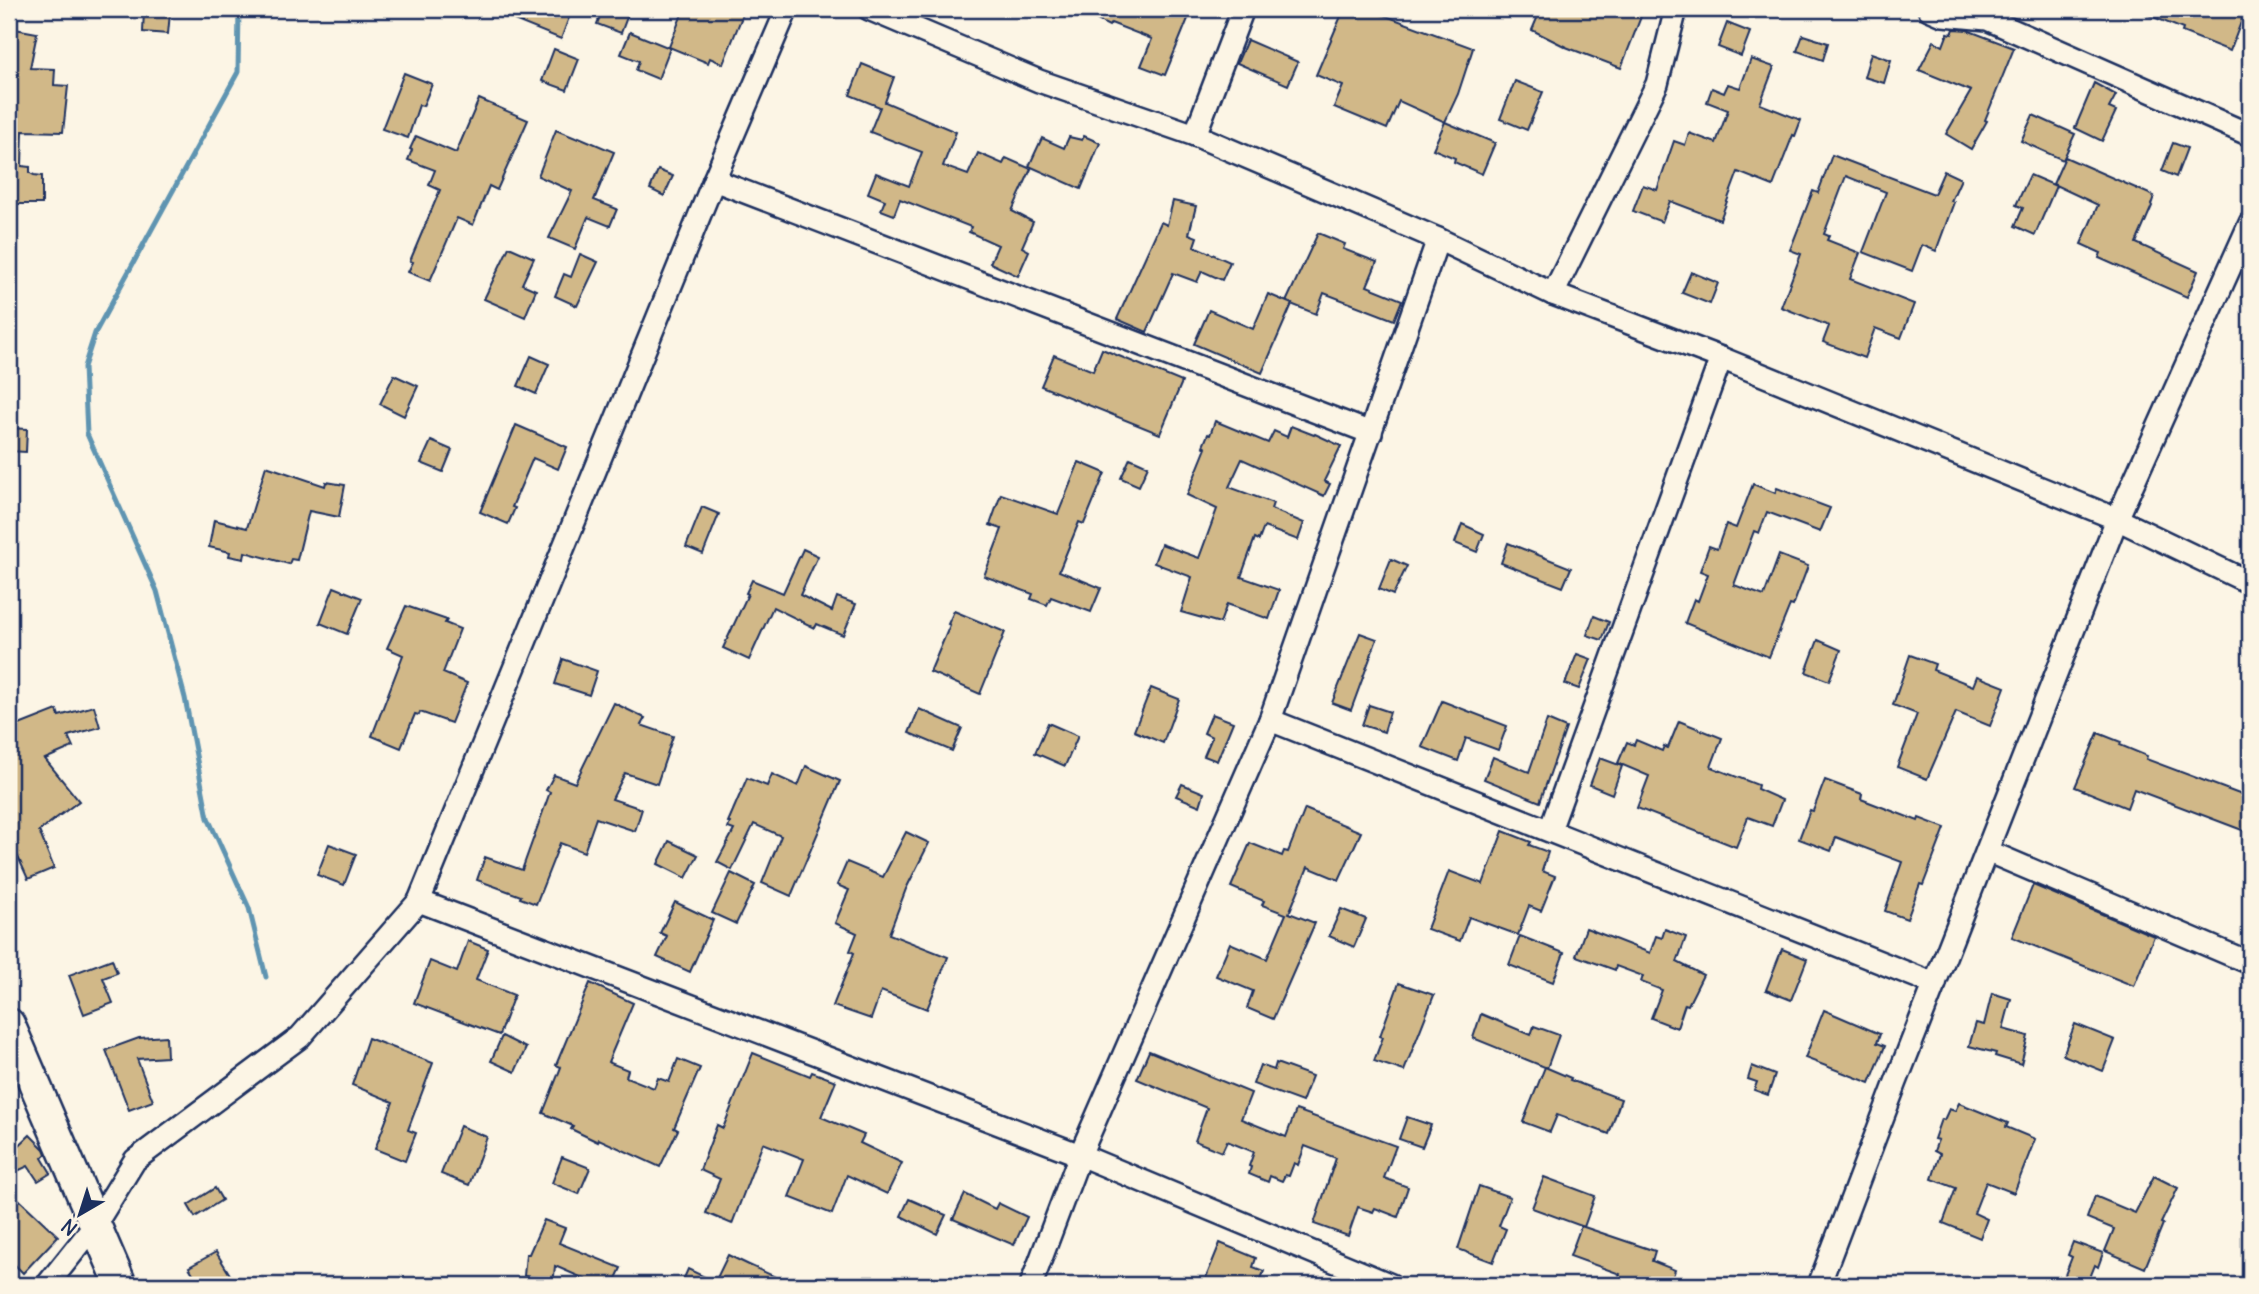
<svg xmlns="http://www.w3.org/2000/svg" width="2259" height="1294" viewBox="0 0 2259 1294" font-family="Delius,sans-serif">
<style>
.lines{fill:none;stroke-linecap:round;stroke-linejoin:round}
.stream{stroke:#5e94b1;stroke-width:5}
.building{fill:#d1b888;stroke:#1b2f5e;stroke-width:2}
.street-casing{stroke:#1b2f5e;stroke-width:26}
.secondary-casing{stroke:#1b2f5e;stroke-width:35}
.street{stroke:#fcf5e5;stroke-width:21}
.secondary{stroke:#fcf5e5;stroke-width:30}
</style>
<rect width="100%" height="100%" fill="#fcf5e5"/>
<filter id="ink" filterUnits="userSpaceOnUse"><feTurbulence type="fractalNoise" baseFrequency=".0143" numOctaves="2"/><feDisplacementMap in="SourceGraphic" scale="14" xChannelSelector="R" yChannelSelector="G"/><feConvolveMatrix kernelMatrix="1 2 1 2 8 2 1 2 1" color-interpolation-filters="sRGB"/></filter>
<g filter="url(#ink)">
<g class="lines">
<!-- stream -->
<path class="stream" d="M239,9L238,72L95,333L84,367L87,434L157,591L185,698L208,818L249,908L266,977"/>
</g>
<!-- building -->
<g class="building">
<path d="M518,9H562L571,12L561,39L514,20Z"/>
<path d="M603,9H630L621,33L597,24Z"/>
<path d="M684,9H745L723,64L710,58L708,63L669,47Z"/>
<path d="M1076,9H1192L1165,75L1141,66L1152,39L1111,23L1109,26L1097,20V18Z"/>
<path d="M1344,9H1367L1473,48L1458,94L1445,122L1399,101L1387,129L1334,107L1343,86L1316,75Z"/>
<path d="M1541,9H1627L1642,14L1621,68L1566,47L1532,30Z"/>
<path d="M2134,9H2246L2230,51L2182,32L2183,29Z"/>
<path d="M144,11L170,13L168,34L143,32Z"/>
<path d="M1727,23L1750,32L1741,56L1718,47Z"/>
<path d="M15,29L37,33L30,68L55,69L54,85L68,86L63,132L23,131L22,166L30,167V173L34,175L42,176V204H9V58Z"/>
<path d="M1954,29L1967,30L2014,48L1985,120L1987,121L1971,149L1946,134L1971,91L1919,70L1934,41L1943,46L1948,33L1952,34Z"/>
<path d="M630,32L670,48L658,79L636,70L639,61L621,54Z"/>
<path d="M1803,35L1828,43L1823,60L1797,51Z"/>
<path d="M1247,40L1298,62L1288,85L1237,63Z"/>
<path d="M554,49L579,59L567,90L542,81Z"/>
<path d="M1871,53L1891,60L1884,83L1864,77Z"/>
<path d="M1751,59L1774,67L1760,104L1801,120L1795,136L1793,135L1773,186L1738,172L1720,220L1670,201L1662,222L1633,211L1643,185L1657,190L1674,141L1685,145L1689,133L1716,143L1728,110L1707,102L1712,88L1724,93L1728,84L1740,88Z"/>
<path d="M862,64L894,77L885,102L956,132L943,166L968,175L978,153L1003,164L1006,158L1031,169L1012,211L1033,222L1022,247L1029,251L1018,276L990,263L998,245L969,232L971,227L900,199L894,215L881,210L885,200L868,193L876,173L909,186L922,152L870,132L880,107L850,95Z"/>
<path d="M404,73L432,84L423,106L419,105L408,138L382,129Z"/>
<path d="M1515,81L1543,92L1527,130L1500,119Z"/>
<path d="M2094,83L2116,95L2109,108L2116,111L2102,141L2075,128Z"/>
<path d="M479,99L528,120L497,190L489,186L473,225L457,218L430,281L408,272L413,262L410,261L440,190L429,185L435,170L408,160L412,150L410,149L416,136L456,153Z"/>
<path d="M2033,115L2075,134L2063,160L2021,141Z"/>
<path d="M1445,122L1495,143L1482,174L1454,162L1455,158L1433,149Z"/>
<path d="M556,130L578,139L579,137L614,152L594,200L617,209L610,226L588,217L575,249L549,238L572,191L538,176Z"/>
<path d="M1084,136L1100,143L1081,189L1029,166L1042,138L1064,148L1069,137L1082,140Z"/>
<path d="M2173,143L2187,148L2176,177L2162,171Z"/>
<path d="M1832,155L1934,194L1944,171L1961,179L1951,201L1954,202L1936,251L1922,245L1912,271L1863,252L1886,192L1846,176L1824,234L1829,236L1827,240L1860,253L1850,279L1914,304L1901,338L1875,328L1864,358L1823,342L1829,326L1781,307L1801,254L1790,250L1813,191L1818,193Z"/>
<path d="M2065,157L2154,196L2151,205L2152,206L2136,243L2198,271L2187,297L2099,258L2101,253L2081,244L2098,205L2053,184Z"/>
<path d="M658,170L673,176L664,196L650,189Z"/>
<path d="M2030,175L2056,186L2035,235L2015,226L2023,208L2016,205Z"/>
<path d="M1173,201L1196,206L1189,234L1197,237L1194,246L1230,262L1222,280L1202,271L1197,282L1173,273L1147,332L1117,319L1161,222L1167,225Z"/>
<path d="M1318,233L1345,244L1343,249L1377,262L1367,286L1402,300L1394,320L1324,293L1316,314L1286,302Z"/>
<path d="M509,247L534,258L522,284L536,290L525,317L484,299Z"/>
<path d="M580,254L598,262L577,306L555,296L564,274L571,277Z"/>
<path d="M1691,272L1718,283L1710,304L1682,293Z"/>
<path d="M1268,294L1292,304L1262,373L1194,344L1209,310L1253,329Z"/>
<path d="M1102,349L1182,382L1160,434L1041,386L1054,355L1093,371Z"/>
<path d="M531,356L549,364L536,394L518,386Z"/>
<path d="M394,375L418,386L404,416L380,404Z"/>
<path d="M1215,421L1268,443L1274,431L1287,437L1291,426L1314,435L1315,434L1341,446L1324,481L1330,484L1324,496L1242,459L1229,487L1273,503L1271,509L1304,523L1298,540L1264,527L1259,540L1255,538L1241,577L1279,590L1269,619L1227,604L1220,623L1181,612L1192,577L1154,563L1161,544L1199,558L1217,509L1187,495L1206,448L1203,446L1208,434L1210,435Z"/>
<path d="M516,425L567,447L558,469L533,458L512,507L515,508L508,524L480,512Z"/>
<path d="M9,428L27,429L26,452L9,451Z"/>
<path d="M431,441L452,450L443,472L421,463Z"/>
<path d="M1130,458L1148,466L1139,486L1121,478Z"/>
<path d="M1079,462L1105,473L1084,524L1079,522L1059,571L1101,588L1091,612L1051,597L1047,605L1031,599L1033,594L984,576L1002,529L990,525L1001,494L1058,514Z"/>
<path d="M266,466L325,486L326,482L345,485L339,517L309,511L297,560L291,559L289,564L245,552L244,559L229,556L230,552L209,547L214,520L247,528Z"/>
<path d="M1753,484L1775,493L1777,488L1830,508L1820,532L1767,512L1759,533L1754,531L1734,585L1764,596L1779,555L1808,566L1793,606L1790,605L1769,657L1685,623L1694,599L1698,601L1708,574L1700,571L1709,546L1717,549L1726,524L1736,528Z"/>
<path d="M702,507L719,514L703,554L686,547Z"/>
<path d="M1462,524L1484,534L1477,552L1455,543Z"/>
<path d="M1508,543L1571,568L1563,587L1501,563Z"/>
<path d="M803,549L818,556L800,595L832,611L837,597L856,604L843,635L817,624L815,628L773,607L749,660L723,648L748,594L746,593L752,580L783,593Z"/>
<path d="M1391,559L1407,566L1393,595L1379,589Z"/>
<path d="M334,587L362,598L347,634L320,623Z"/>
<path d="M406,606L447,620L445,623L460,629L443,673L467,683L451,723L420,712L419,715L415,714L401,748L372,736L403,655L387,648Z"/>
<path d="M954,611L1005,632L980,694L930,672L950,625L948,624Z"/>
<path d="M1594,616L1609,622L1602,640L1587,635Z"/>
<path d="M1360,633L1377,639L1351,710L1332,703Z"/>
<path d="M1818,640L1841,650L1829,681L1806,672Z"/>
<path d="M1577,654L1591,659L1579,689L1565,684Z"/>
<path d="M1910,655L1935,664L1933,670L1973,686L1977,676L2005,687L1990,726L1956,712L1927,779L1897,767L1917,714L1893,705Z"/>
<path d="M563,659L597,671L589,695L555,684Z"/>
<path d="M1151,688L1179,699L1163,743L1134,731Z"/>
<path d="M1442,701L1507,726L1498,750L1466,738L1458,761L1422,747Z"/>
<path d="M614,703L645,718L641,725L673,736L657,784L625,773L612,799L642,809L635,831L596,818L584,852L560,843L536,904L520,898L521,896L477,880L485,857L522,870L550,792L546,790L554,775L575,783Z"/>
<path d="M1369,705L1390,712L1384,732L1362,725Z"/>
<path d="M94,706L100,727L68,736L73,747L45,759L79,801L39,831L54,868L28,879L9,837V729L57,710L59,716Z"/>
<path d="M919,709L962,728L952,751L909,733Z"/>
<path d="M1212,714L1233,722L1217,761L1204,756L1212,737L1204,733Z"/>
<path d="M1547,720L1566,728L1540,802L1484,779L1493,757L1529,772Z"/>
<path d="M1679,721L1722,738L1711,767L1758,785L1757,789L1782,800L1772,826L1748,817L1736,847L1637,808L1649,776L1618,763L1627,742L1634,745L1636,740L1662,751L1664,746L1668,748Z"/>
<path d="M1048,723L1078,736L1065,766L1035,753Z"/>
<path d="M2098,733L2121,742L2120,745L2147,756L2146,759L2250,798V833L2134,789L2127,808L2075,787Z"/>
<path d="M1600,758L1622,766L1612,794L1590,785Z"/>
<path d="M806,766L840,781L791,896L762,883L781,836L754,824L732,870L717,862L734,830L728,828L730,823L728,822L747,778L767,786L772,774L798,786Z"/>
<path d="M1825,780L1862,794L1861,799L1918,821L1919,818L1945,828L1923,885L1920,884L1907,919L1885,911L1902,862L1836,837L1831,851L1799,839L1810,810L1813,811Z"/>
<path d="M1182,784L1204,793L1200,806L1176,796Z"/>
<path d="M1305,809L1361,832L1339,880L1308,867L1289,913L1315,923L1273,1019L1247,1008L1253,991L1216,976L1230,943L1267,959L1286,914L1262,905L1264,901L1231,887L1250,843L1282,856L1284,851L1288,852Z"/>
<path d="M1503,831L1531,842L1529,845L1548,852L1542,871L1555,876L1541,911L1529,906L1518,935L1469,917L1460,941L1427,929L1449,871L1483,884Z"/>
<path d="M906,832L929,843L906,889L889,934L948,957L927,1009L881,991L871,1019L833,1006L854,953L850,951L857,933L835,923L849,890L837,885L847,862L883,877Z"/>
<path d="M669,841L698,855L686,878L658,864Z"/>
<path d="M329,844L356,854L344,885L317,875Z"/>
<path d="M731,873L755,885L736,924L712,913Z"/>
<path d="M2033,885L2154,936L2134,986L2012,937Z"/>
<path d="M675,902L713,920L690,972L657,957L667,936L660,933Z"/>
<path d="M1341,909L1366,919L1354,947L1329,936Z"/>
<path d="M1586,928L1650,953L1656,936L1662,938L1665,929L1686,937L1677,962L1703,975L1688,1005L1685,1004L1677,1028L1651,1018L1662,990L1641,982L1643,976L1616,966L1615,970L1576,956Z"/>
<path d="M1520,936L1564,953L1553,982L1509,965Z"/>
<path d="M468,941L488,949L476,980L514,995L499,1035L414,1003L430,961L457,972Z"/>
<path d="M1782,949L1807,959L1791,1000L1766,990Z"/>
<path d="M112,959L117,973L103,978L113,1003L84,1014L69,975Z"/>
<path d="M590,983L633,1003L608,1062L628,1070L626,1077L654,1088L658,1078L669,1082L678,1059L700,1068L674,1128L678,1130L660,1167L599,1139L598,1142L571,1129L573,1126L543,1113L561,1067L556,1065Z"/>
<path d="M1399,983L1434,995L1404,1071L1374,1061L1383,1037L1380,1036Z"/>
<path d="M1992,993L2011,999L2003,1029L2028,1036L2021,1064L1995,1056L1996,1053L1969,1046L1976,1023L1984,1025Z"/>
<path d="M1824,1010L1880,1034L1877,1043L1885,1046L1870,1083L1805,1058Z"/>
<path d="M1481,1014L1531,1035L1534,1026L1559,1035L1547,1068L1473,1038Z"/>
<path d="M2075,1024L2115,1040L2103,1071L2063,1055Z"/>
<path d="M166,1036L167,1057L137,1059L153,1101L129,1110L106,1050L139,1038Z"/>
<path d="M502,1036L526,1048L515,1072L491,1061Z"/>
<path d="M368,1038L433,1063L408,1130L416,1133L405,1161L375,1149L393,1102L352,1085Z"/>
<path d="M1149,1051L1251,1093L1241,1119L1286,1137L1296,1110L1396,1146L1384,1178L1408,1187L1398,1217L1375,1208L1373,1212L1358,1207L1348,1236L1314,1224L1336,1158L1305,1146L1298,1165L1294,1163L1289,1176L1285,1175L1282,1181L1270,1176L1268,1182L1249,1174L1251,1167L1249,1166L1254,1152L1227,1141L1222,1152L1195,1141L1207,1108L1137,1079Z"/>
<path d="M753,1053L810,1076L812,1072L836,1081L821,1117L864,1135L860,1143L902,1163L887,1194L847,1175L832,1214L789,1197L804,1159L763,1143L732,1224L706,1213L720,1179L700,1170L717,1125L723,1128Z"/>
<path d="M1276,1063L1312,1076L1302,1102L1253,1084L1260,1065L1274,1070Z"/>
<path d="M1752,1066L1775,1075L1768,1095L1754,1090L1757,1082L1748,1079Z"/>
<path d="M1545,1067L1571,1078L1570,1080L1621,1099L1609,1134L1557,1115L1550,1132L1523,1122Z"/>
<path d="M1959,1103L2008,1123L2006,1127L2035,1139L2014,1193L1986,1182L1974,1213L1987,1219L1980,1238L1943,1223L1956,1188L1932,1179L1940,1154L1934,1151L1938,1140L1934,1139L1941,1119L1944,1120L1949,1109L1955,1111Z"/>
<path d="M1407,1117L1431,1125L1422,1147L1399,1139Z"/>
<path d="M460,1126L487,1137L469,1185L441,1174Z"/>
<path d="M30,1135L44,1149L46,1154L42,1158L51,1173L38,1181L28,1166L9,1175V1155Z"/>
<path d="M562,1157L590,1168L579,1194L552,1183Z"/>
<path d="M2154,1176L2178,1188L2161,1223L2163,1224L2145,1268L2105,1251L2114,1229L2087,1218L2095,1196L2135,1213Z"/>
<path d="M1544,1177L1595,1196L1584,1227L1532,1208Z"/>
<path d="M1479,1186L1510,1197L1499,1226L1506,1229L1493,1262L1458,1249Z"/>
<path d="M215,1188L222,1200L195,1217L188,1205Z"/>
<path d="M9,1190L58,1236L23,1273L9,1259Z"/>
<path d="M965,1194L995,1209L998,1203L1027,1217L1014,1245L953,1219Z"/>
<path d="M909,1199L946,1215L937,1234L901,1216Z"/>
<path d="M544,1220L565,1228L559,1243L621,1268L613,1285H582L585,1279L555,1266L553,1285H539V1278L524,1276L526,1254H529Z"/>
<path d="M1581,1226L1655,1251L1652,1261L1675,1270L1670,1285H1615L1620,1274L1570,1256Z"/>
<path d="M2073,1242L2103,1253L2098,1267L2095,1265L2087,1285H2061L2072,1257L2068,1255Z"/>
<path d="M1220,1243L1256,1258L1253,1267L1264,1271L1259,1285H1218L1205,1280Z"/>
<path d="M216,1252L232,1278L221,1285H200L189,1267Z"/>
<path d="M728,1255L749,1265L793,1285H681L688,1269L715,1282Z"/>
</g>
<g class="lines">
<!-- street casing -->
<g class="street-casing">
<g id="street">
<path d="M869,9L1039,81L1195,135L1438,239L1553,294L1721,358L2117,519L2250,583"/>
<path d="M1929,9L1943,15L1987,19L2250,135"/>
<path d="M1195,135L1243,9"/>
<path d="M714,180L1371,433"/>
<path d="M1553,294L1657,84L1676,9"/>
<path d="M1270,720L1935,984"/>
<path d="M1550,830L1721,358"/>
<path d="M1987,851L2250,963"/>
<path d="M419,901L1080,1155L1391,1285"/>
<path d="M47,1285L95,1225L135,1160L300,1037L419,901L714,180L787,9"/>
<path d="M1031,1285L1080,1155L1270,720L1438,239"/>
<path d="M1819,1285L1896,1082L2117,519L2250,223"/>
</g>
</g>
<!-- secondary casing -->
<g class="secondary-casing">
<path id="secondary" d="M9,1024L121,1285"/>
</g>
<!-- street -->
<use href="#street" class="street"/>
<!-- secondary -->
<use href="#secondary" class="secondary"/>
</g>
</g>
<!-- margin -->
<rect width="2259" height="1294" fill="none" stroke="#fcf5e5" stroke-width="35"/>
<rect x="18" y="18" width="2224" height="1259" fill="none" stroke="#1b2f5e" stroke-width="2.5" filter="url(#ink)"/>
<!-- north arrow -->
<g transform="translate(80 1214) rotate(219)" stroke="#fcf5e5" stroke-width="5" paint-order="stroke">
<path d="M0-5L12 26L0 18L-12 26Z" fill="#1b2f5e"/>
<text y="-10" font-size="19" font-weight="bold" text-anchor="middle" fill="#1b2f5e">N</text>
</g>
</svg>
